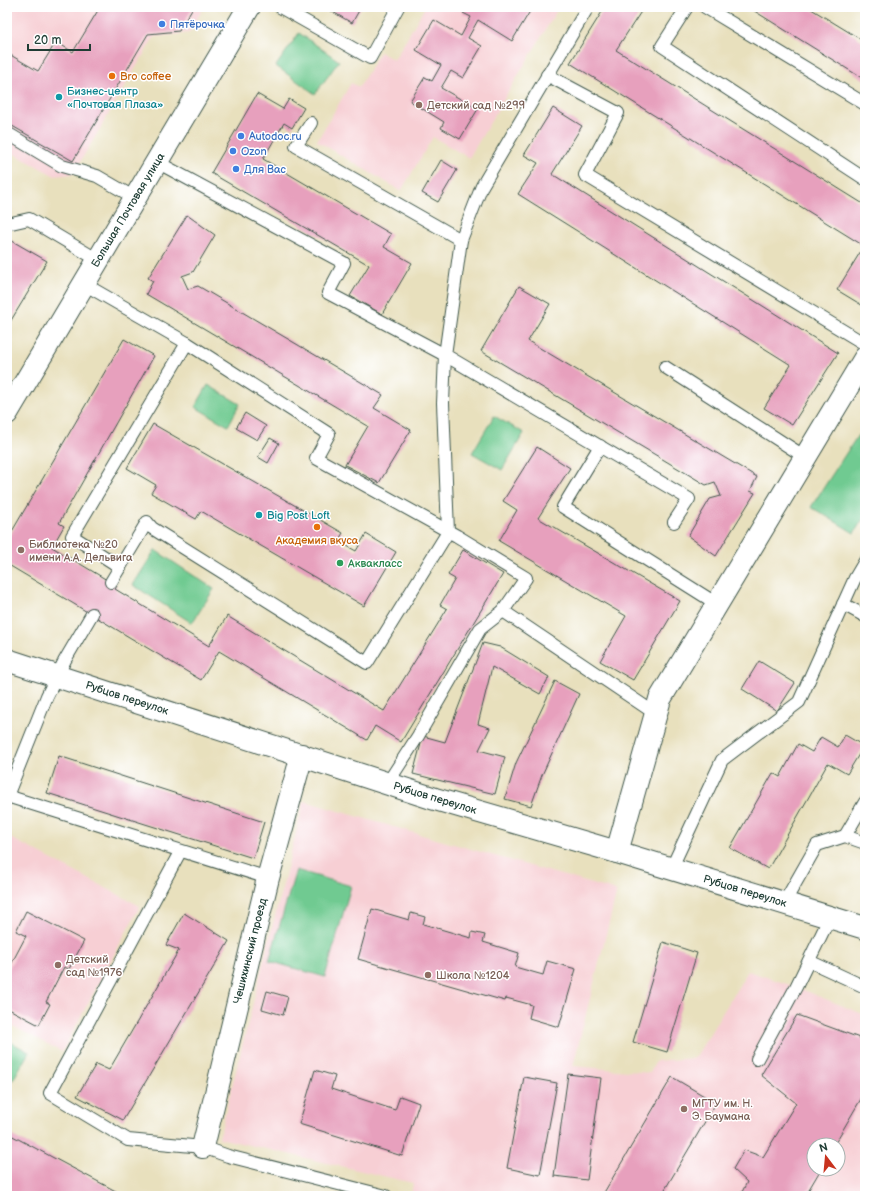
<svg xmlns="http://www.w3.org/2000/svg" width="872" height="1203" viewBox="0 0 872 1203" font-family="'Balsamiq Sans',sans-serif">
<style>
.built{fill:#f7cfd4;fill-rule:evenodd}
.green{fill:#70ca91;stroke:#488462}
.building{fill:#e7a0bd}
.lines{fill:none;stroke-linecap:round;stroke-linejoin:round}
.lane-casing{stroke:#3d5549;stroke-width:14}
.street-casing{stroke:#3d5549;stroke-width:24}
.secondary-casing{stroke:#3d5549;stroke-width:24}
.lane{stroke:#fff;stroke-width:12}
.street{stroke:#fff;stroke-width:22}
.secondary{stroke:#fff;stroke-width:22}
.shop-dot{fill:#3f7fe0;stroke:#fff;stroke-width:1.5}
.food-dot{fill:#e8710a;stroke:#fff;stroke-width:1.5}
.culture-dot{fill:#0f9aa8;stroke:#fff;stroke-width:1.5}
.education-dot{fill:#8d6e63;stroke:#fff;stroke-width:1.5}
.leisure-dot{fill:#2e9e5b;stroke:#fff;stroke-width:1.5}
.labels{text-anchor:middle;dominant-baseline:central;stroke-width:3;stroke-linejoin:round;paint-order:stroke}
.shop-label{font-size:11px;fill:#366cbe;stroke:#fff;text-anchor:start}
.food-label{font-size:11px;fill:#c56008;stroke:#fff;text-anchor:start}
.culture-label{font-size:11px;fill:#0d838f;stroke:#fff;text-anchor:start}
.education-label{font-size:11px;fill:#785e54;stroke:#fff;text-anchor:start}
.street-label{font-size:11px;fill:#1f3d34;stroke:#fff}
.leisure-label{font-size:11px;fill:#27864d;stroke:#fff;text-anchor:start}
</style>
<rect width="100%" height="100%" fill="#fff"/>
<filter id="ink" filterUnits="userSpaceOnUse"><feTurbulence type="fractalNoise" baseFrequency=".025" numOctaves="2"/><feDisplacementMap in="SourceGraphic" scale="8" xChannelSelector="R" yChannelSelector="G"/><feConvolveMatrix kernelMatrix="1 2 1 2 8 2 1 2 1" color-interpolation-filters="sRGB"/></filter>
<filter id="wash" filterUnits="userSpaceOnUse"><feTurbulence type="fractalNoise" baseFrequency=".012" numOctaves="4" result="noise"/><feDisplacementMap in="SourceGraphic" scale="16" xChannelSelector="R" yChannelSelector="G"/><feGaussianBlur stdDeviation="0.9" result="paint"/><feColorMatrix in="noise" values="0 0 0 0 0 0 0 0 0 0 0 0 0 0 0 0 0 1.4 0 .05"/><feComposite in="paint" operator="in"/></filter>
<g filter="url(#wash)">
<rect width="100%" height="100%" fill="#e8e0bd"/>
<!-- built -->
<g class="built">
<path d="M7,7H204L189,33L154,37L73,174L55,176L7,150Z"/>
<path d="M425,7H559L469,158L433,137L401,191L317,141L351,83L359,87L380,52L394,60Z"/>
<path d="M304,801L617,891L573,1066L650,1073L656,1061L695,1058L748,971L796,987L865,1015V1196H411L413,1183L219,1138ZM814,1145H838V1169H814Z"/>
<path d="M7,836L140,906L62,1052L7,1023Z"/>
</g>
<!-- green -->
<g class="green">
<path d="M299,33L339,61L315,94L276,66Z"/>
<path d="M208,385L240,404L228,426L195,407Z"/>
<path d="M494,416L524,433L502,470L472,453Z"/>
<path d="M858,435L865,440V516L854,533L811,507Z"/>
<path d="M155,550L214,589L192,623L133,585Z"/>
<path d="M296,870L351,886L325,977L269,961Z"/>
<path d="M7,1040L29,1052L13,1080L7,1077Z"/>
</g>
<g id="blocks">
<!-- building -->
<g class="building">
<path d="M100,7H193L179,31L148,34L73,161L7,123V53L38,71L56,42L73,52Z"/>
<path d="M324,7H361L352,23Z"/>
<path d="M466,7L532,8L512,41L478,20L468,38L482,46L463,78L451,71L441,88L478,109L460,139L441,128L444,122L410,101L425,77L432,81L441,65L416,50L434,20L461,36L471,17L463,13Z"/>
<path d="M605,7H644L616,50L865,205V307L837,290L864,246L570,63Z"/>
<path d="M748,7H808L865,42V80Z"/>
<path d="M257,94L283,109L289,99L304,108L292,128L284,123L263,159L391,234L384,247L412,263L382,314L350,296L369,265L211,173Z"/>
<path d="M553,108L582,126L552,174L838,353L792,425L764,408L791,365L518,194L538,163L524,155Z"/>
<path d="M441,160L457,170L438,202L422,193Z"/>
<path d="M187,215L215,235L193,272L182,276L188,289L198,286L383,395L374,408L411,430L379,483L345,465L368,426L146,294L153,281L148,278Z"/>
<path d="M7,238L47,261L7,327Z"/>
<path d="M519,286L550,304L528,341L757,477L750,491L755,493L716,556L688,536L710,499L721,496L715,482L706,485L481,351Z"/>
<path d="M124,339L154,356L59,523L64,526L52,547L117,586L115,589L209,646L227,616L384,711L447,609L440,605L455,579L448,575L463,550L503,574L401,742L375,726L367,740L219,651L201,680L7,564V540Z"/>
<path d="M245,413L266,426L257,440L236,428Z"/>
<path d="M153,424L343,533L338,541L356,551L366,534L396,552L364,606L201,511L196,519L151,493L156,485L127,468Z"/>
<path d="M270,438L279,443L268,463L258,457Z"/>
<path d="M537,447L570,468L538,518L680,601L633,680L600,661L626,616L499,541L517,510L503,501Z"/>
<path d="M483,643L500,647L549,677L540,694L492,667L478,724L490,728L479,750L505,757L495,794L413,774L423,736L445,742Z"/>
<path d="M759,661L795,683L777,711L742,689Z"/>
<path d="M555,681L579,694L542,775L531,806L505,799L516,763Z"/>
<path d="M845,735L864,746L847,774L828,763L768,869L730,848L773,773L780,777L798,744L812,752L821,737L838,747Z"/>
<path d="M59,756L264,822L253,858L47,793Z"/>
<path d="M372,909L409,920L411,913L425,917L423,924L471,938L472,932L485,935L483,942L519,953L515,967L543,975L547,961L576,969L559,1027L529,1018L532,1005L506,998L505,1001L358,959Z"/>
<path d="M26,911L84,941L69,969L64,967L46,1002L50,1004L39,1025L7,1008V972L26,936L16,931Z"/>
<path d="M184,913L229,941L123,1120L77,1096L96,1064L109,1070L179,950L166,945Z"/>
<path d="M663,942L697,953L667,1052L633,1042Z"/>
<path d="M267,991L288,997L283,1015L262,1009Z"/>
<path d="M797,1015L865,1040V1092L834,1145H814V1169H821L805,1196H740L747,1182L733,1169L744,1150L763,1157L796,1103L761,1075Z"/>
<path d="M315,1070L335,1076L331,1089L395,1110L400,1096L419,1103L402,1156L299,1124Z"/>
<path d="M568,1074L601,1078L587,1180L554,1176Z"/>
<path d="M524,1077L557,1083L540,1175L507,1168Z"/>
<path d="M672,1077L716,1103L661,1196H602Z"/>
<path d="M7,1133L125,1196H17L7,1191Z"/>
</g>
</g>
</g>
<g filter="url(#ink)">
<use href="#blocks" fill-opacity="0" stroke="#3d5549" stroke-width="1"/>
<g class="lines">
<!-- lane casing -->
<g class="lane-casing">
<g id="lane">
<path d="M280,7L370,58L398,7"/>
<path d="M687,7L662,46L865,179"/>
<path d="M705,7L865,104"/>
<path d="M547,75L618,113L585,175L865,344"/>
<path d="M311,123L296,146L461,240"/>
<path d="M7,133L62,166L97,176L135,198"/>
<path d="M157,162L344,263L328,293L445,355L689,499L674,522"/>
<path d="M7,224L29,219L98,260"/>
<path d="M84,284L187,343L72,536L120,567"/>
<path d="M187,343L329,434L316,458L457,536L526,578L503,611L480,629L418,736L387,784"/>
<path d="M665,367L805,457"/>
<path d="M600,446L563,507L717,604"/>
<path d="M111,582L147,522L152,528L367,663L448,532L443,403L445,355L461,240L482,186L588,7"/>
<path d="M843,604L865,616"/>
<path d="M503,611L656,714"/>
<path d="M92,614L65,660L47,696L7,796L268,878"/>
<path d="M845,836L865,802"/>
<path d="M180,852L50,1093L128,1140L203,1147L228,1156L386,1196"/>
<path d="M671,869L722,760L799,702L855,578L865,561"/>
<path d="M784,903L817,845L845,836L865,843"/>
<path d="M809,961L865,987"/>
<path d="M757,1059L796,987L830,917"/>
</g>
</g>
<!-- street casing -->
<g class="street-casing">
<g id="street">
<path d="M617,852L660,699L865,358"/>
<path d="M203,1147L268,878L302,755"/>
</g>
</g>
<!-- secondary casing -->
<g class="secondary-casing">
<g id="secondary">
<path d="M7,413L249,7"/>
<path d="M7,660L435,799L617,852L865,928"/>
</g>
</g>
<!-- lane -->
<use href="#lane" class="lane"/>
<!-- street -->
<use href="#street" class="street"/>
<!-- secondary -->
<use href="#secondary" class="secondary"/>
</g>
</g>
<!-- markers -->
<g class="shop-dot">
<circle cx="162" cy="24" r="4"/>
<circle cx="241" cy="136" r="4"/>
<circle cx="233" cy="151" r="4"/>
<circle cx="236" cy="169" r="4"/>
</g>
<g class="food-dot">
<circle cx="112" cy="76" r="4"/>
<circle cx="317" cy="527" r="4"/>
</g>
<g class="culture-dot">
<circle cx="59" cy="97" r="4"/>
<circle cx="259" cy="515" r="4"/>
</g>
<g class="education-dot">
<circle cx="419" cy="105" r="4"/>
<circle cx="21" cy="550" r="4"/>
<circle cx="58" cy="965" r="4"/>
<circle cx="428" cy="975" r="4"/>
<circle cx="684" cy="1109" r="4"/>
</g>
<circle class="leisure-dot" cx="340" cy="563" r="4"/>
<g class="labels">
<!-- shop labels -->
<g class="shop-label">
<text x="170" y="24">Пятёрочка</text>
<text x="249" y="136">Autodoc.ru</text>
<text x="241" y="151">Ozon</text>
<text x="244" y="169">Для Вас</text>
</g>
<!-- food labels -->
<g class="food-label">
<text x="120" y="76">Bro coffee</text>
<text x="317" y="540" text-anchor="middle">Академия вкуса</text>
</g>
<!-- culture labels -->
<g class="culture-label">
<text x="67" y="91">Бизнес-центр<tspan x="67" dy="13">«Почтовая Плаза»</tspan></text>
<text x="267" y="515">Big Post Loft</text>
</g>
<!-- education labels -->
<g class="education-label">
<text x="427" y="105">Детский сад №299</text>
<text x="29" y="544">Библиотека №20<tspan x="29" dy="13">имени А.А. Дельвига</tspan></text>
<text x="66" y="959">Детский<tspan x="66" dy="13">сад №1976</tspan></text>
<text x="436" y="975">Школа №1204</text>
<text x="692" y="1103">МГТУ им. Н.<tspan x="692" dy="13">Э. Баумана</tspan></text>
</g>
<!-- street labels -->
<g class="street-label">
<text transform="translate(128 210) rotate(-59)">Большая Почтовая улица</text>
<text transform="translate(127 698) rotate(18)">Рубцов переулок</text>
<text transform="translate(435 798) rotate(17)">Рубцов переулок</text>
<text transform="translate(745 891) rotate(17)">Рубцов переулок</text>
<text transform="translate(250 951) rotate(-76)">Чешихинский проезд</text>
</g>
<!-- leisure labels -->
<g class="leisure-label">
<text x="348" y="563">Аквакласс</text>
</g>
</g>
<!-- margin -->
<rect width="872" height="1203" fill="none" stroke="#fff" stroke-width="24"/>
<!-- north arrow -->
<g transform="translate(826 1157) rotate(344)"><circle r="19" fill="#ffffff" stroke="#a5b1ae"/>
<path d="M0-3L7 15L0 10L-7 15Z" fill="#c8321e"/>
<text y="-6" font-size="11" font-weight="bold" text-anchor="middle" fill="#1f3d34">N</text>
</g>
<!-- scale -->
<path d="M28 44v6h62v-6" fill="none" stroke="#1f3d34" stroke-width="2"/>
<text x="34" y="44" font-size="12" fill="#1f3d34" stroke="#ffffff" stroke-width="3" paint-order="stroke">20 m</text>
</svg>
